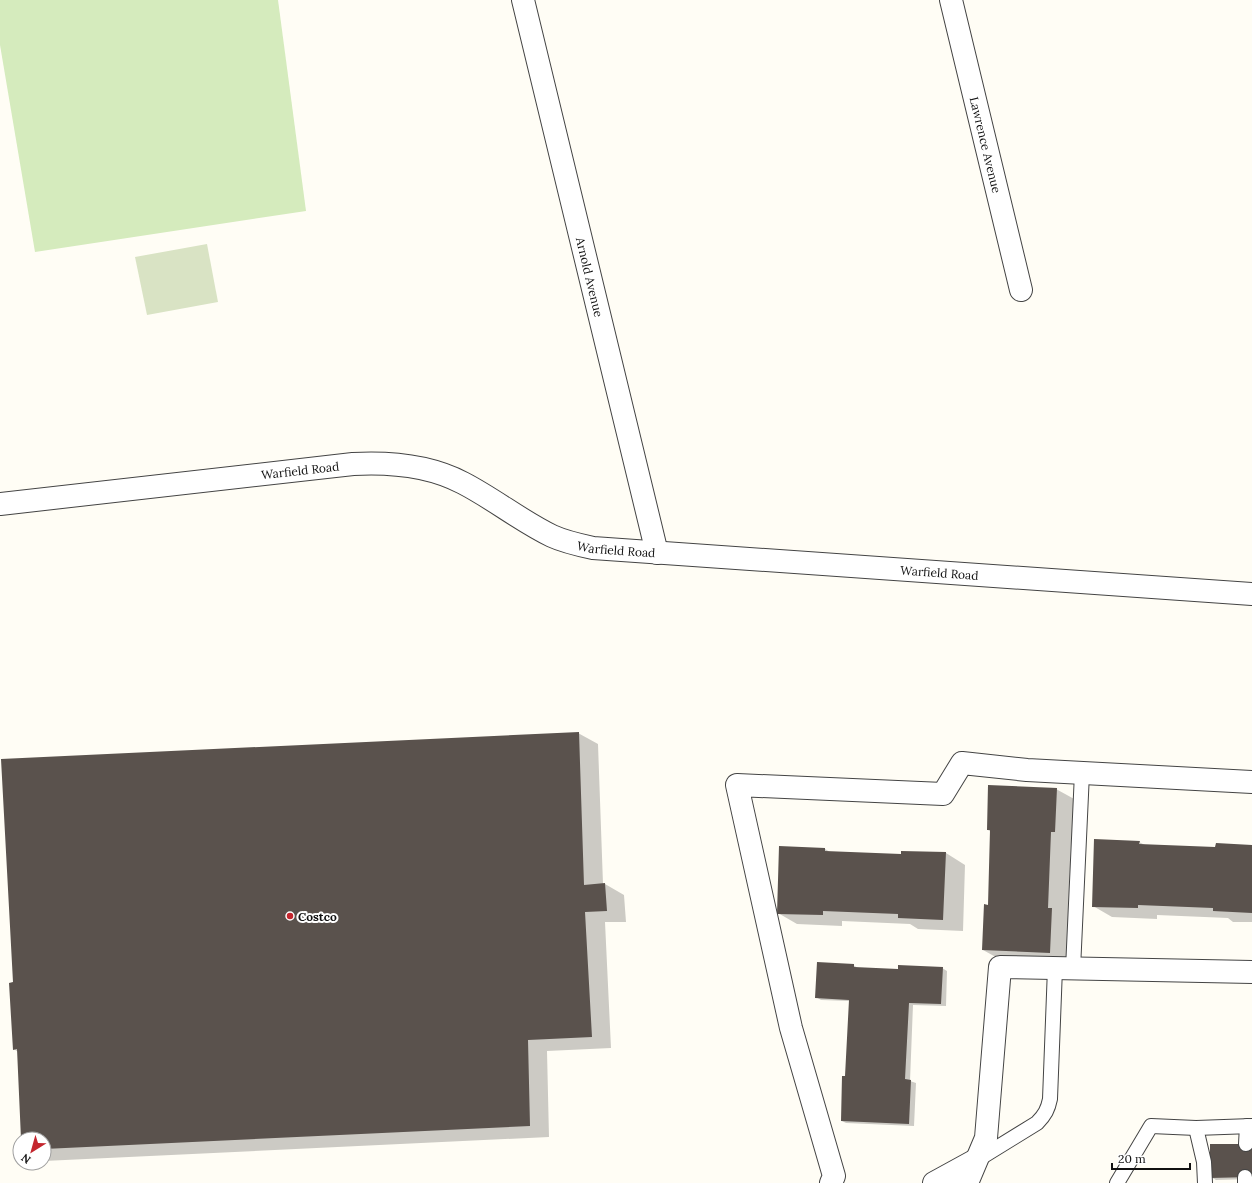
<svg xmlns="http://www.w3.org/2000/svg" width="1252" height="1183" viewBox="0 0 1252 1183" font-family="Lora,serif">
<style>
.green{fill:#d5ebbd}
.cemetery{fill:#d9e3c4}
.shadow{fill:#0003}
.building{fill:#5a524d}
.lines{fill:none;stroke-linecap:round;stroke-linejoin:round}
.service-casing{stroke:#444;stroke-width:16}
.minor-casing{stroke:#444;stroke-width:24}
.tertiary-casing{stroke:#444;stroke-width:24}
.service{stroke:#fff;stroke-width:14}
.minor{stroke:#fff;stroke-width:22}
.tertiary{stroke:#fff;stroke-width:22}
.poi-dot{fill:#c4262e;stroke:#fff;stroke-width:1.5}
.labels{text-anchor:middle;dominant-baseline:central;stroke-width:4;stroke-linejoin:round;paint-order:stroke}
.street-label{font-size:12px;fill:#111;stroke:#fff}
.poi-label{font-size:12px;font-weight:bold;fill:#111;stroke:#fff;text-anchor:start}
</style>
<rect width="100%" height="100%" fill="#fffdf5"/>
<!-- green -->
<path class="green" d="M0,0H278L306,211L35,252L0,45Z"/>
<!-- cemetery -->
<path class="cemetery" d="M207,244L218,302L147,315L135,257Z"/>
<!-- shadow -->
<g class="shadow">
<path d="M578,733L598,744L603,884H605L624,895L626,922H605L611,1048L547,1051L549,1137L44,1161V1139H22L18,1052L14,1049Z"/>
<path d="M1056,789L1076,800L1074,843H1071L1068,918L1071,920L1070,964L1003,961L983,950L989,906L991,832L988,830Z"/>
<path d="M1139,842L1145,845L1216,848L1252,846V922H1233L1228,918L1157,915V919L1112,917L1093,906Z"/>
<path d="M825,849L830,852L902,855L946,853L965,865L963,931L918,929L910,924L842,921V926L797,924L778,913Z"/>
<path d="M853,965L858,968L899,970L942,968L947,971L946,1006L913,1005L910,1081L916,1083L914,1126L846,1123L842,1121L846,1077L850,1001L821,1000L816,997Z"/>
<path d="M1211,1145L1252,1179L1216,1180L1211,1177Z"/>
</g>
<!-- building -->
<g class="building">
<path d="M579,732L584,885L605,883L607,911L585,912L592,1037L528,1040L530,1126L44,1149V1139H21L17,1049L13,1050L9,983L13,982L1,759Z"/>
<path d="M988,785L1057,788L1055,832H1051L1048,908H1052L1050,953L982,950L984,904L988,905L990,830H987Z"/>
<path d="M1094,839L1140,841L1139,844L1215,847L1216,843L1252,845V913L1213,911V908L1138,905V908L1092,907Z"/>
<path d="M779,846L825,848V851L901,854V851L946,852L943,920L898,918V914L823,911V915L777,914Z"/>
<path d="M817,962L854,964V967L898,969V965L943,967L941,1004L909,1003L905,1079L911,1080L909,1124L841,1121L842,1076H845L849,1000L815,998Z"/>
<path d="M1210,1144H1252V1177L1210,1178Z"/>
</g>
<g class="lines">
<!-- service casing -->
<g class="service-casing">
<g id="service">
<path d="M1073,969L1082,773"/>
<path d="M1196,1128L1204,1162L1205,1183"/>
<path d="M1246,1144L1247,1126"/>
<path d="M977,1160L1037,1123C1045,1115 1048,1109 1050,1099L1055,968"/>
<path d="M1117,1183L1151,1126L1196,1128L1252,1126"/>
<path d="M1245,1183V1177"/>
</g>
</g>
<!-- minor casing -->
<g class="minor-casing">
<g id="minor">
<path id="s1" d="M523,0L657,553"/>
<path id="s2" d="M951,0L1021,290"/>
<path d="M831,1183L834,1176L791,1028L737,785L943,794L962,763L1027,770L1252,782"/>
<path d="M934,1183L976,1160"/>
<path d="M967,1183L986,1138L1000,967L1252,972"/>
</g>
</g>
<!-- tertiary casing -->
<g class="tertiary-casing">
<g id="tertiary">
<path id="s3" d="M0,504L353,464C390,462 429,465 463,483C494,499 521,521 552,536C565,542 579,545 593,548L1252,594"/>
</g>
</g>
<!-- service -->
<use href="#service" class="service"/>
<!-- minor -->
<use href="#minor" class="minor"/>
<!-- tertiary -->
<use href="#tertiary" class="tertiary"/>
</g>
<!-- markers -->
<circle class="poi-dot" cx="290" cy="916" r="4"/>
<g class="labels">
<!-- street labels -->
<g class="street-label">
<text stroke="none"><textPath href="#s2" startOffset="149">Lawrence Avenue</textPath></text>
<text stroke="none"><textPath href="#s1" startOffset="285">Arnold Avenue</textPath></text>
<text stroke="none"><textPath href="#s3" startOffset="302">Warfield Road</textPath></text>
<text stroke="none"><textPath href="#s3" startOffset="638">Warfield Road</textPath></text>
<text stroke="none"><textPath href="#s3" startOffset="962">Warfield Road</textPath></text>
</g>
<!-- poi labels -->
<g class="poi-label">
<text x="298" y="916">Costco</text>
</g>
</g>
<!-- north arrow -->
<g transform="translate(32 1151) rotate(217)"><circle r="19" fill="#ffffff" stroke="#a0a0a0"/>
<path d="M0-3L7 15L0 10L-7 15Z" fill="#c4262e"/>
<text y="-6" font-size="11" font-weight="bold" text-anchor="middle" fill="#111111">N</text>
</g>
<!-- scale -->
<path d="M1112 1163v6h78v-6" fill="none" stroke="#111111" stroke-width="2"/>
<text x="1118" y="1163" font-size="12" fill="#111111" stroke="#ffffff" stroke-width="3" paint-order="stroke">20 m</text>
</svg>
